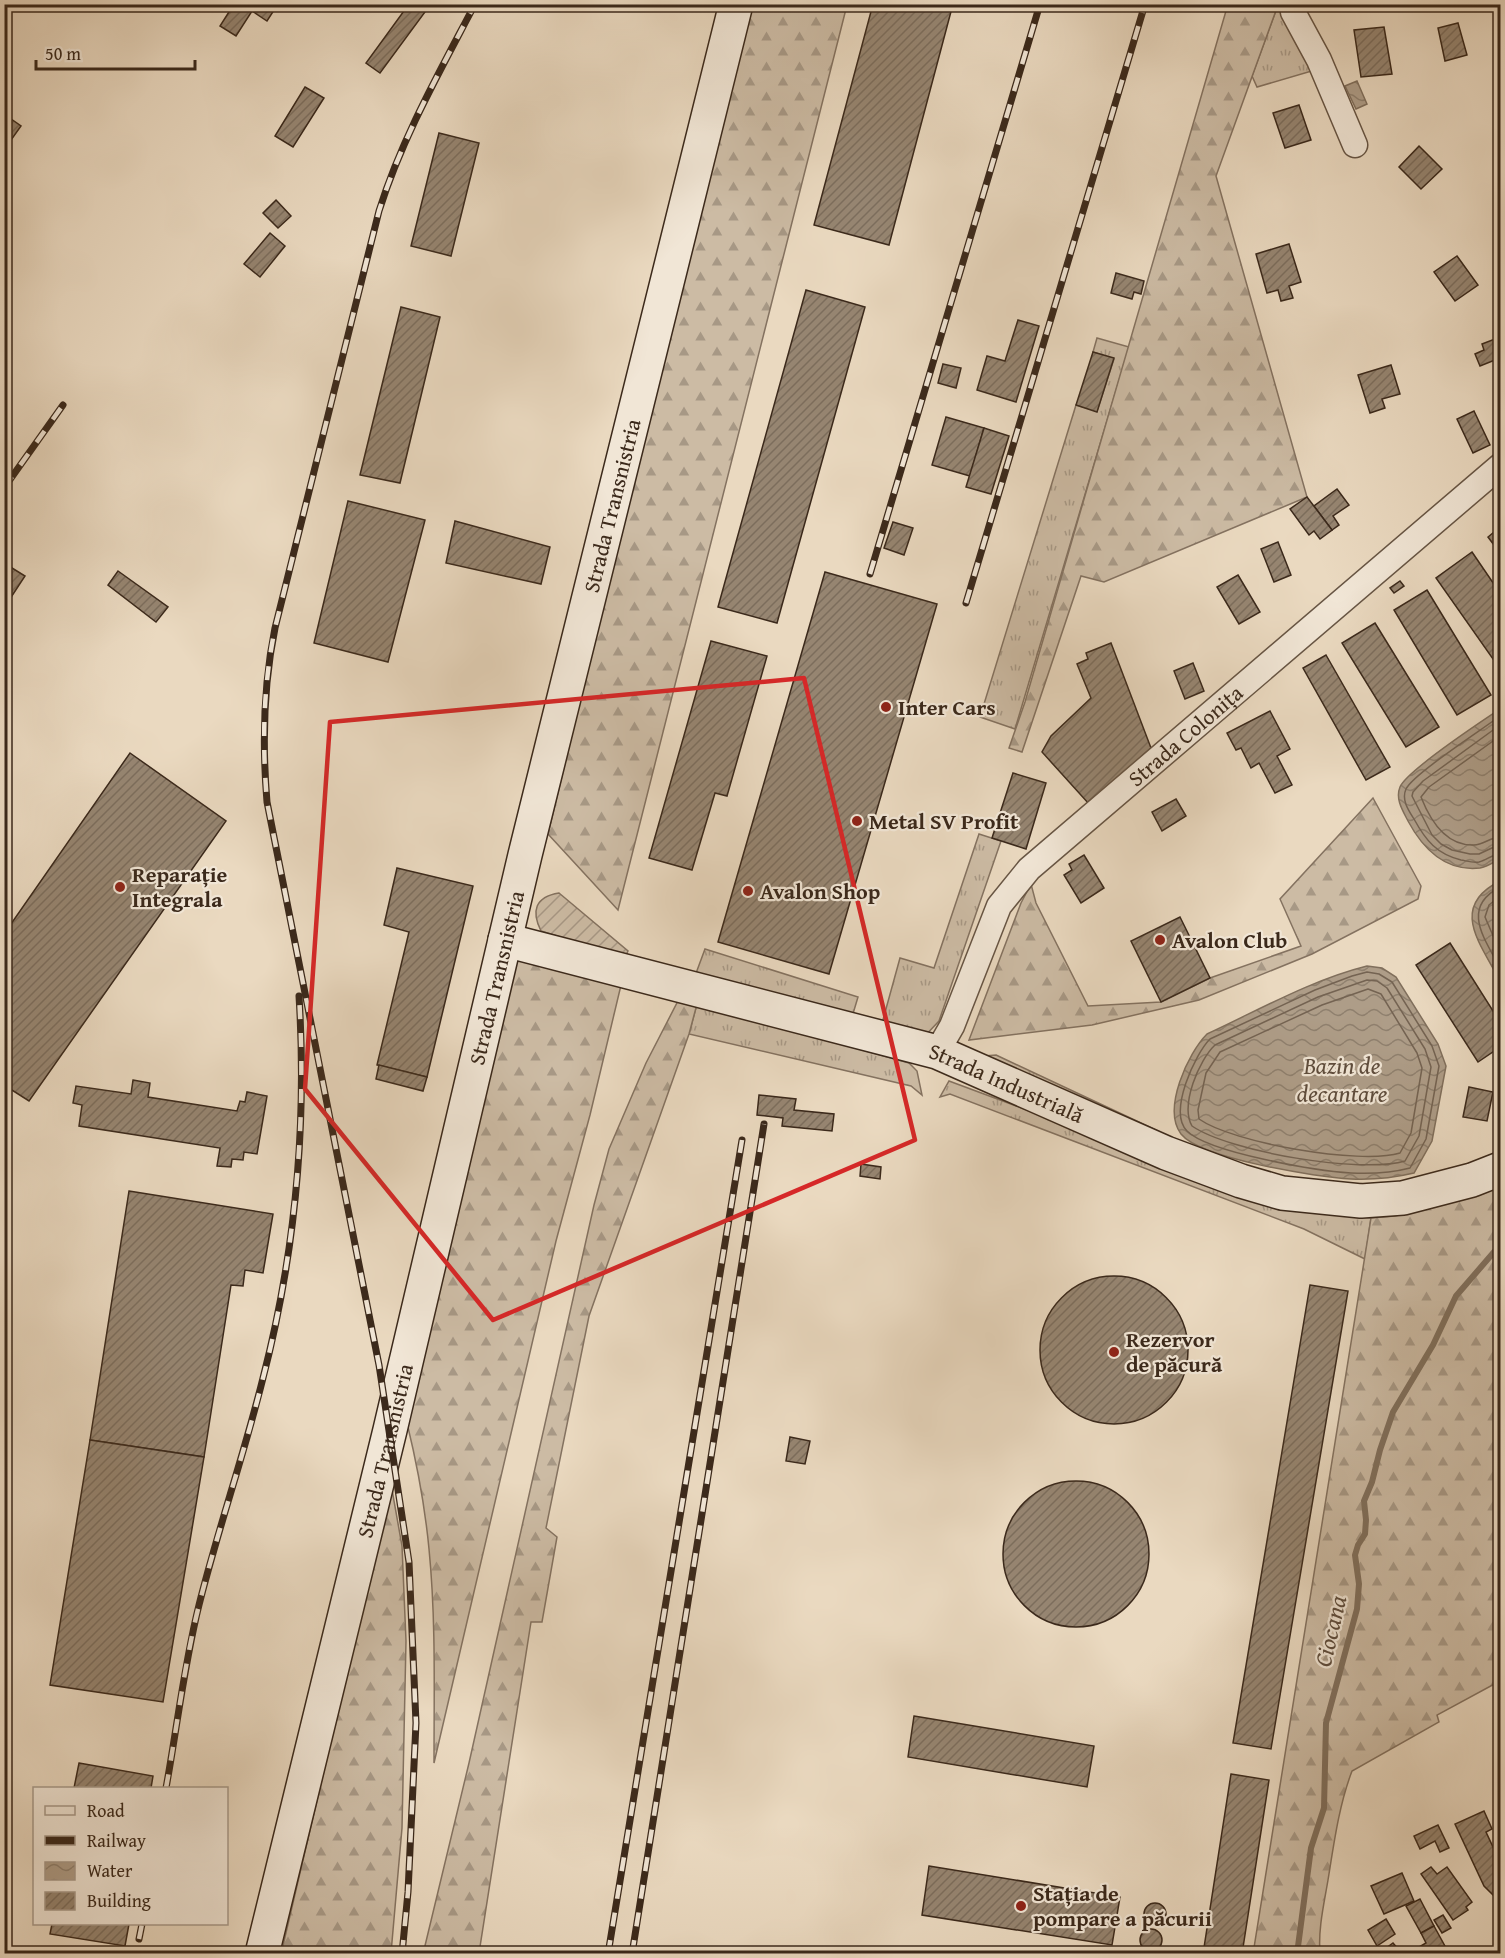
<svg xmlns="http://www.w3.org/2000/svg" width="1505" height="1958" viewBox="0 0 1505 1958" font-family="'Gentium Book Plus',serif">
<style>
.grass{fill:url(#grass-tufts);stroke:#847260;stroke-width:1.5}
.forest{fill:url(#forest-firs);stroke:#847260;stroke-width:1.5}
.garden{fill:url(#garden-furrows);stroke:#847260;stroke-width:1.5}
.water{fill:url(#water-waves);stroke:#806f5c;stroke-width:1.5}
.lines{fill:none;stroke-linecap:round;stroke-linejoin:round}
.shore{stroke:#746352;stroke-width:1.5}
.stream{stroke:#806f5c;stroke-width:6}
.building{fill:url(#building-hatch);stroke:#3b291b;stroke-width:1.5}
.street-casing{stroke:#675544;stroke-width:27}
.secondary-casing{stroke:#3b291b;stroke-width:36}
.street{stroke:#f1e6d6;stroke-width:24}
.secondary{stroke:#f1e6d6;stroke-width:33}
.rail-casing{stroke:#3b291b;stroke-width:7}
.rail{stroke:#f1e6d6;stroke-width:4.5;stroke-dasharray:14;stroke-linecap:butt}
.marked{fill:none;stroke:#d62828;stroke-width:4.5;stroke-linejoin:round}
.poi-dot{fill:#8f2418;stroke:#f1e6d6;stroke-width:2}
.labels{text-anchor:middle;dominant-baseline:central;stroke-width:4.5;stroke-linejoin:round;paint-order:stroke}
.street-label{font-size:22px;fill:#3b291b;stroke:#f1e6d6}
.poi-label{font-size:22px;font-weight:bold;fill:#3b291b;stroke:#f1e6d6;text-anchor:start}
.water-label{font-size:24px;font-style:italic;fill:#5e4c3c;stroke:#f1e6d6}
</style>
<defs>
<pattern id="grass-tufts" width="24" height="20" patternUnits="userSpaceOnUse" patternTransform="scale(1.5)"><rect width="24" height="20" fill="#ccbba4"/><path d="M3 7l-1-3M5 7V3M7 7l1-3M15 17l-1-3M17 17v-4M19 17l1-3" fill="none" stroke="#a79885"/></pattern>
<pattern id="forest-firs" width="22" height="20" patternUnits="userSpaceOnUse" patternTransform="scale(1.5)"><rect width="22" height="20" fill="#ccbba4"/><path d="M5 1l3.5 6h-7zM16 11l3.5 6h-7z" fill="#a79885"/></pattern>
<pattern id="garden-furrows" width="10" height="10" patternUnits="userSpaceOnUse" patternTransform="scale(1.5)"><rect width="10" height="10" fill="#ccbba4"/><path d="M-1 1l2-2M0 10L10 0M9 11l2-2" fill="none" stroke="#a79885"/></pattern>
<pattern id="water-waves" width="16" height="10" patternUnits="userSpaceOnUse" patternTransform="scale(1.5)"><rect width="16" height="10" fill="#ae9d88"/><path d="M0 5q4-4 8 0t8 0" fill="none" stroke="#8f806e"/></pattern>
<pattern id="building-hatch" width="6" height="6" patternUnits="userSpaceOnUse" patternTransform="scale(1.5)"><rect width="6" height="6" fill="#968571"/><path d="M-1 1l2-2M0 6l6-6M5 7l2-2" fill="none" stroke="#7c6d5c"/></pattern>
</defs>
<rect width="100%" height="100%" fill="#ead9c0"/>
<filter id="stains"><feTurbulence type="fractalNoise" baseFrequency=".00333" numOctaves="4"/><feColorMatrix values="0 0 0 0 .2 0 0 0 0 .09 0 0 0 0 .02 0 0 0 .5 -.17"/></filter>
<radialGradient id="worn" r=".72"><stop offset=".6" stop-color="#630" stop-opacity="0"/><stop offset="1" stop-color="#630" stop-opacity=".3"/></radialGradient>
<!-- grass -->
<g class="grass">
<path d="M1278,5H1287L1315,70L1257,87L1252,76Z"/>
<path d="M1097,338L1129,347L1015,729L980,717L1076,405L1097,411L1114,359L1093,352Z"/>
<path d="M979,834L1001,841L939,1021L922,1039L881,1027L900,958L934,968Z"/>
<path d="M705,949L858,997L852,1017L695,976Z"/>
<path d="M697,1004L909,1063L917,1071L922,1095L911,1086L689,1034Z"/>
<path d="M996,1055L1158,1131L1180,1144L971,1057Z"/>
<path d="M949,1081L1081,1130L1247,1198L1318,1213L1371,1218L1365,1259L1304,1229L950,1094L940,1097Z"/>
</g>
<!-- forest -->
<g class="forest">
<path d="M1228,4L1278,5L1216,176L1307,497L1104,582L1081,576L1022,752L1009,748L1025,702Z"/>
<path d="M747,5H847L618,910L548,834Z"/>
<path d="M1373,798L1421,886L1418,899L1312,954L1199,1000L1092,1025L969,1040L1021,903L1031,884L1036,903L1088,1006L1161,1002L1210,978L1301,946L1280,899Z"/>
<path d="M518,953L622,981L590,1115L556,1241L434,1763C434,1692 436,1620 429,1549C425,1507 417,1464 407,1423Z"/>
<path d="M680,997L697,1004L689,1034L589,1316L546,1528L557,1537L542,1622H531L479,1953L423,1954L469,1763L594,1205L609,1149L646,1063Z"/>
<path d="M1500,1181V1681L1437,1715L1439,1722L1352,1771C1339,1805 1334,1843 1328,1880C1324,1904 1318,1929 1320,1953L1253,1954L1371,1218L1395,1216L1469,1198Z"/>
<path d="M391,1484L402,1546L406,1641L402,1828L391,1953L281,1954Z"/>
</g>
<!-- garden -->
<path class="garden" d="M559,893L628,951L625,957L541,931C531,911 535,897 559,893Z"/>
<!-- water -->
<g class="water">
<path d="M1357,81L1367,104L1356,109L1345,86Z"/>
<path d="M1500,709V859C1494,862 1487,867 1480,868C1445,872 1423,849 1408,821C1403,811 1395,799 1400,787C1407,770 1481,722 1500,709Z"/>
<path d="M1500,881V981C1481,944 1448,907 1500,881Z"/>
<path d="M1367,966L1382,968L1396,977L1438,1044L1446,1066L1432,1141L1414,1173C1393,1178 1373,1180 1351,1179C1317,1177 1201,1159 1181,1134C1162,1109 1188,1053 1207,1034C1259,1010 1311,980 1367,966Z"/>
</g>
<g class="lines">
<!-- shore -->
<g class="shore">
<path d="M1500,716C1483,729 1413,774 1406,789C1401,800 1409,811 1414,819C1426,841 1437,854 1461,860C1467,861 1473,863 1479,862C1487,860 1493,854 1500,854"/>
<path d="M1500,725L1423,781L1413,792L1412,796L1432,835L1441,844L1452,850L1470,854H1479L1494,847L1500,846"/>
<path d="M1500,736L1429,787L1421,797C1430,820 1446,846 1474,845C1483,845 1491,837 1500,837"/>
<path d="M1500,887C1460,908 1485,939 1500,968"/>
<path d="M1500,896L1489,905L1485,917L1500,952"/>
<path d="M1367,972L1379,974L1392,982L1432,1046L1439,1066L1426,1139L1410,1168C1391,1173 1371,1174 1351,1173C1318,1171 1209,1153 1187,1131C1168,1112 1195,1054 1210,1039L1315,990L1352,976Z"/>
<path d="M1367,980L1377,981L1387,988L1425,1049L1431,1067L1419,1136L1405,1161C1361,1174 1230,1152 1192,1126C1180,1105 1199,1060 1215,1045L1318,997Z"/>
<path d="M1368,989L1381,994L1417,1053L1422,1068L1411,1133L1400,1153C1360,1165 1233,1143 1199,1119L1198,1110L1206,1073L1220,1052L1322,1005Z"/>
</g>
<!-- stream -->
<path class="stream" d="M1297,1954L1311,1848L1324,1808L1326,1723L1357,1609L1359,1584L1355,1555L1358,1545L1365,1534L1366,1520L1364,1501L1372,1482L1380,1450L1393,1412L1433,1345L1456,1296L1500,1245"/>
</g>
<!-- building -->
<g class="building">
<path d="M234,4H278L267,21L252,11L236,36L220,26Z"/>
<path d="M409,4H414L425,12L380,73L366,63Z"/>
<path d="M873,4H953L889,245L814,225Z"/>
<path d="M1458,23L1467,55L1445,61L1438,28Z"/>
<path d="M1384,27L1392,74L1361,77L1354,30Z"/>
<path d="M305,87L324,98L293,147L275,136Z"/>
<path d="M1299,105L1311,140L1285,148L1273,113Z"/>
<path d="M4,114L21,126L4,150Z"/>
<path d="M439,133L479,143L451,256L411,246Z"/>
<path d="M1419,146L1442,169L1421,189L1399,167Z"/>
<path d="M276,200L291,216L278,228L263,213Z"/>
<path d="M270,233L285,246L260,277L244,264Z"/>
<path d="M1289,244L1301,282L1289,286L1293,298L1281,301L1278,290L1267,293L1256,254Z"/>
<path d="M1457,256L1478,285L1455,301L1434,272Z"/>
<path d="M1116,273L1144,281L1141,294L1134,292L1132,299L1111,293Z"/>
<path d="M806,290L865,307L777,623L718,607Z"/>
<path d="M401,307L440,317L400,483L360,475Z"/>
<path d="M1018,320L1039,326L1016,402L977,390L987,356L1005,361Z"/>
<path d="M1500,337V358L1480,366L1475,354L1484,350L1482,344Z"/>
<path d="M1093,352L1114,358L1097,412L1076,405Z"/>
<path d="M943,364L961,368L956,388L938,383Z"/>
<path d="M1391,365L1400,394L1382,399L1385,408L1370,413L1358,375Z"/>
<path d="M1474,411L1490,445L1473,453L1457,419Z"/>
<path d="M946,417L984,428L970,476L932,465Z"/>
<path d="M984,428L1009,436L991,494L966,487Z"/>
<path d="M1337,489L1349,505L1333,516L1339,525L1332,530L1314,506Z"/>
<path d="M1307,497L1332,530L1320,539L1314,531L1309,535L1290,509Z"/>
<path d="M348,501L425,520L388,662L314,643Z"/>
<path d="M455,521L550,547L541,584L446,563Z"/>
<path d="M893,522L913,528L904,555L884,548Z"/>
<path d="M1500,527V553L1488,537Z"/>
<path d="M1278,542L1291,575L1274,582L1261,549Z"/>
<path d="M1472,552L1500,593V669L1436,578Z"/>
<path d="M4,563L25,576L4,608Z"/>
<path d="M118,571L168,607L156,622L108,585Z"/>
<path d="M825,572L937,604L829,974L718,942Z"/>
<path d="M1238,575L1260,612L1239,624L1217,587Z"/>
<path d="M1400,581L1404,586L1394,593L1390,588Z"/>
<path d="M1427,590L1491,695L1457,715L1394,610Z"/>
<path d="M1375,623L1439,727L1406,747L1342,643Z"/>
<path d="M711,641L767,656L727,796L715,793L692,870L649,858Z"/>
<path d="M1111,643L1151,748L1089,804L1042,752L1051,736L1091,698L1077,664L1088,659L1086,653Z"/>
<path d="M1326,655L1390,767L1366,780L1303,668Z"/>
<path d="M1193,663L1204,691L1185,699L1174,671Z"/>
<path d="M1270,711L1290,749L1277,756L1292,785L1275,793L1259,763L1251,768L1241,748L1236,750L1227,733Z"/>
<path d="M130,753L226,821L29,1101L4,1085V934Z"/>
<path d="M1013,773L1046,783L1026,849L992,838Z"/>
<path d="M1176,799L1186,816L1162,831L1152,812Z"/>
<path d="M1084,855L1104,888L1081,903L1064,875L1072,870L1069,864Z"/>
<path d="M397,868L473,886L427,1077L377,1065L409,932L384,925Z"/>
<path d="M1180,917L1210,978L1161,1002L1131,941Z"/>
<path d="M1450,943L1500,1022V1047L1478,1062L1416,965Z"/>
<path d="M379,1065L427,1077L423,1091L376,1079Z"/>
<path d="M133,1080L150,1083L148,1097L237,1111L240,1101L245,1102L247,1092L267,1096L257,1154L244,1152L243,1160L232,1159L231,1167L217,1166L220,1148L79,1126L82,1105L73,1103L76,1086L131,1094Z"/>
<path d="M1469,1087L1493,1092L1487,1121L1463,1117Z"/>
<path d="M759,1095L796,1099L794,1110L834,1114L832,1131L782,1126L783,1118L757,1115Z"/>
<path d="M861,1164L881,1167L880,1179L860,1176Z"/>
<path d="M129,1191L273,1214L263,1273L245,1270L243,1286L231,1285L204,1457L90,1440Z"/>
<circle cx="1114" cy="1350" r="74"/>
<path d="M1310,1285L1348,1291L1271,1749L1233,1743Z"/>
<path d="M790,1437L810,1441L805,1464L786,1461Z"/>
<path d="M90,1440L204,1457L163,1702L50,1685Z"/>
<circle cx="1076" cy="1554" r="73"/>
<path d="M914,1716L1094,1746L1087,1787L908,1757Z"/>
<path d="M79,1763L153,1776L151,1788H74Z"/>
<path d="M1231,1774L1269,1780L1242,1954H1203Z"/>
<path d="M1484,1811L1492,1829L1486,1832L1500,1862V1894L1496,1898L1484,1886L1455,1824Z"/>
<path d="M1438,1825L1449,1848L1440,1852L1435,1841L1420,1849L1414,1836Z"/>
<path d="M929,1866L1120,1897L1112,1945L922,1915Z"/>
<path d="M1431,1867L1437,1874L1447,1867L1472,1902L1466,1907L1468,1910L1453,1920L1421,1874Z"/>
<path d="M1402,1873L1414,1901L1384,1914L1371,1886Z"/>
<path d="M1420,1899L1434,1926L1421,1933L1406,1906Z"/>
<circle cx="1155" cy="1914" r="11"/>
<path d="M1443,1915L1451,1928L1442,1933L1434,1920Z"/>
<path d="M1386,1919L1395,1934L1377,1946L1368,1930Z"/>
<path d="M52,1924H129L125,1946L50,1934Z"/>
<path d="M1434,1926L1446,1948L1436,1954H1423L1419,1947L1426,1943L1421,1933Z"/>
<circle cx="1151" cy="1940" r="11"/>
<path d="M1393,1943L1399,1950L1394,1954H1378Z"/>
</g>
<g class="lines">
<!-- street casing -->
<g class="street-casing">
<g id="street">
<path d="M1292,4L1293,12L1319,60L1355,145"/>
<path id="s1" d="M937,1052L952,1026L999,906L1029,869L1500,466"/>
</g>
</g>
<!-- secondary casing -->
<g class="secondary-casing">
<g id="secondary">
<path id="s2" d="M505,940L937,1052L1166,1153L1241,1181L1282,1193L1361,1201L1403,1198L1472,1180L1500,1169"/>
<path id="s3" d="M262,1954L390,1430L525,855L736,4"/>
</g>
</g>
<!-- street -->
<use href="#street" class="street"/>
<!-- secondary -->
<use href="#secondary" class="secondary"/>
<!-- rail casing -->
<g class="rail-casing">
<g id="rail">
<path d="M4,488L63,405"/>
<path d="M870,574L1040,4"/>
<path d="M966,603L1145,4"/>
<path d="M166,1788C177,1728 184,1665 199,1605C218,1529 244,1455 263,1378C295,1254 307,1124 299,996"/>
<path d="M139,1939L142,1924"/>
<path d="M402,1954L408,1892L416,1723L409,1562L379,1365L267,802C262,742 263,687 275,628L379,211C402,138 440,71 475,4"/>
<path d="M608,1954L742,1140"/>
<path d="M632,1954L764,1124"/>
</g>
</g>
<!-- rail -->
<use href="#rail" class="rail"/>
</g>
<!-- marked area -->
<path class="marked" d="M804,678L915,1140L493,1320L305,1089L330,722Z"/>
<!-- markers -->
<g class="poi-dot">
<circle cx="886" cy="707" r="6"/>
<circle cx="857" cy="821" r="6"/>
<circle cx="120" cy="887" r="6"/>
<circle cx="748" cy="891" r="6"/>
<circle cx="1160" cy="940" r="6"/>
<circle cx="1114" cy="1352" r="6"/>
<circle cx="1021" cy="1906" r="6"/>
</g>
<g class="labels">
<!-- street labels -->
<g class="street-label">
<text stroke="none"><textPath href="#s3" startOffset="1490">Strada Transnistria</textPath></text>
<text stroke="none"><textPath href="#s1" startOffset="412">Strada Colonița</textPath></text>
<text stroke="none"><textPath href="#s3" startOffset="1004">Strada Transnistria</textPath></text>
<text stroke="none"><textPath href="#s2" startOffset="522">Strada Industrială</textPath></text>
<text stroke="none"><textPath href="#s3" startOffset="518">Strada Transnistria</textPath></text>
</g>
<!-- poi labels -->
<g class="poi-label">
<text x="898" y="707">Inter Cars</text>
<text x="869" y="821">Metal SV Profit</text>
<text x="132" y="874">Reparație<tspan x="132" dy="25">Integrala</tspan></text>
<text x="760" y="891">Avalon Shop</text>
<text x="1172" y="940">Avalon Club</text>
<text x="1126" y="1339">Rezervor<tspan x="1126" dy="25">de păcură</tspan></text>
<text x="1033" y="1893">Stația de<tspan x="1033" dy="25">pompare a păcurii</tspan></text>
</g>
<!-- water labels -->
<g class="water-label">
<text x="1342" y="1065">Bazin de<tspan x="1342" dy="28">decantare</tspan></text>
<text transform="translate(1330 1631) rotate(-77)">Ciocana</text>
</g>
</g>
<!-- margin -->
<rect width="1505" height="1958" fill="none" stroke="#ead9c0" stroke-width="24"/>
<rect x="6" y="6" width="1493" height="1946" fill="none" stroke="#3b291b" stroke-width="3"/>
<rect x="12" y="12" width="1481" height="1934" fill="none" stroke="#3b291b" stroke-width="1.5"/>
<!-- legend -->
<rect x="33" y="1787" width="195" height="138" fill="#f1e6d6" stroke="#a89a8b" stroke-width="1.5"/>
<rect x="45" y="1806" width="30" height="9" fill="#f1e6d6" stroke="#a89a8b" stroke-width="1.5"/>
<text x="87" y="1817" font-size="18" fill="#3b291b">Road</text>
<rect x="45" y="1836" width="30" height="9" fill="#3b291b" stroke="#a89a8b" stroke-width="1.5"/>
<text x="87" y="1847" font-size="18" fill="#3b291b">Railway</text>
<rect x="45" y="1862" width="30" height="18" fill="url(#water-waves)" stroke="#a89a8b" stroke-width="1.5"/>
<text x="87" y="1877" font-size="18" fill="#3b291b">Water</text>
<rect x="45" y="1892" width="30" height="18" fill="url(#building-hatch)" stroke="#a89a8b" stroke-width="1.5"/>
<text x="87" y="1907" font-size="18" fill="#3b291b">Building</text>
<!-- scale -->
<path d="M36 60v9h159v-9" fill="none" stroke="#3b291b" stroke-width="3"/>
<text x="45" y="60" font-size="18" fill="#3b291b" stroke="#f1e6d6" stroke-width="4.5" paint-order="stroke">50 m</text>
<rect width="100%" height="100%" filter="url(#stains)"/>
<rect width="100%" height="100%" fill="url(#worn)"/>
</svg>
